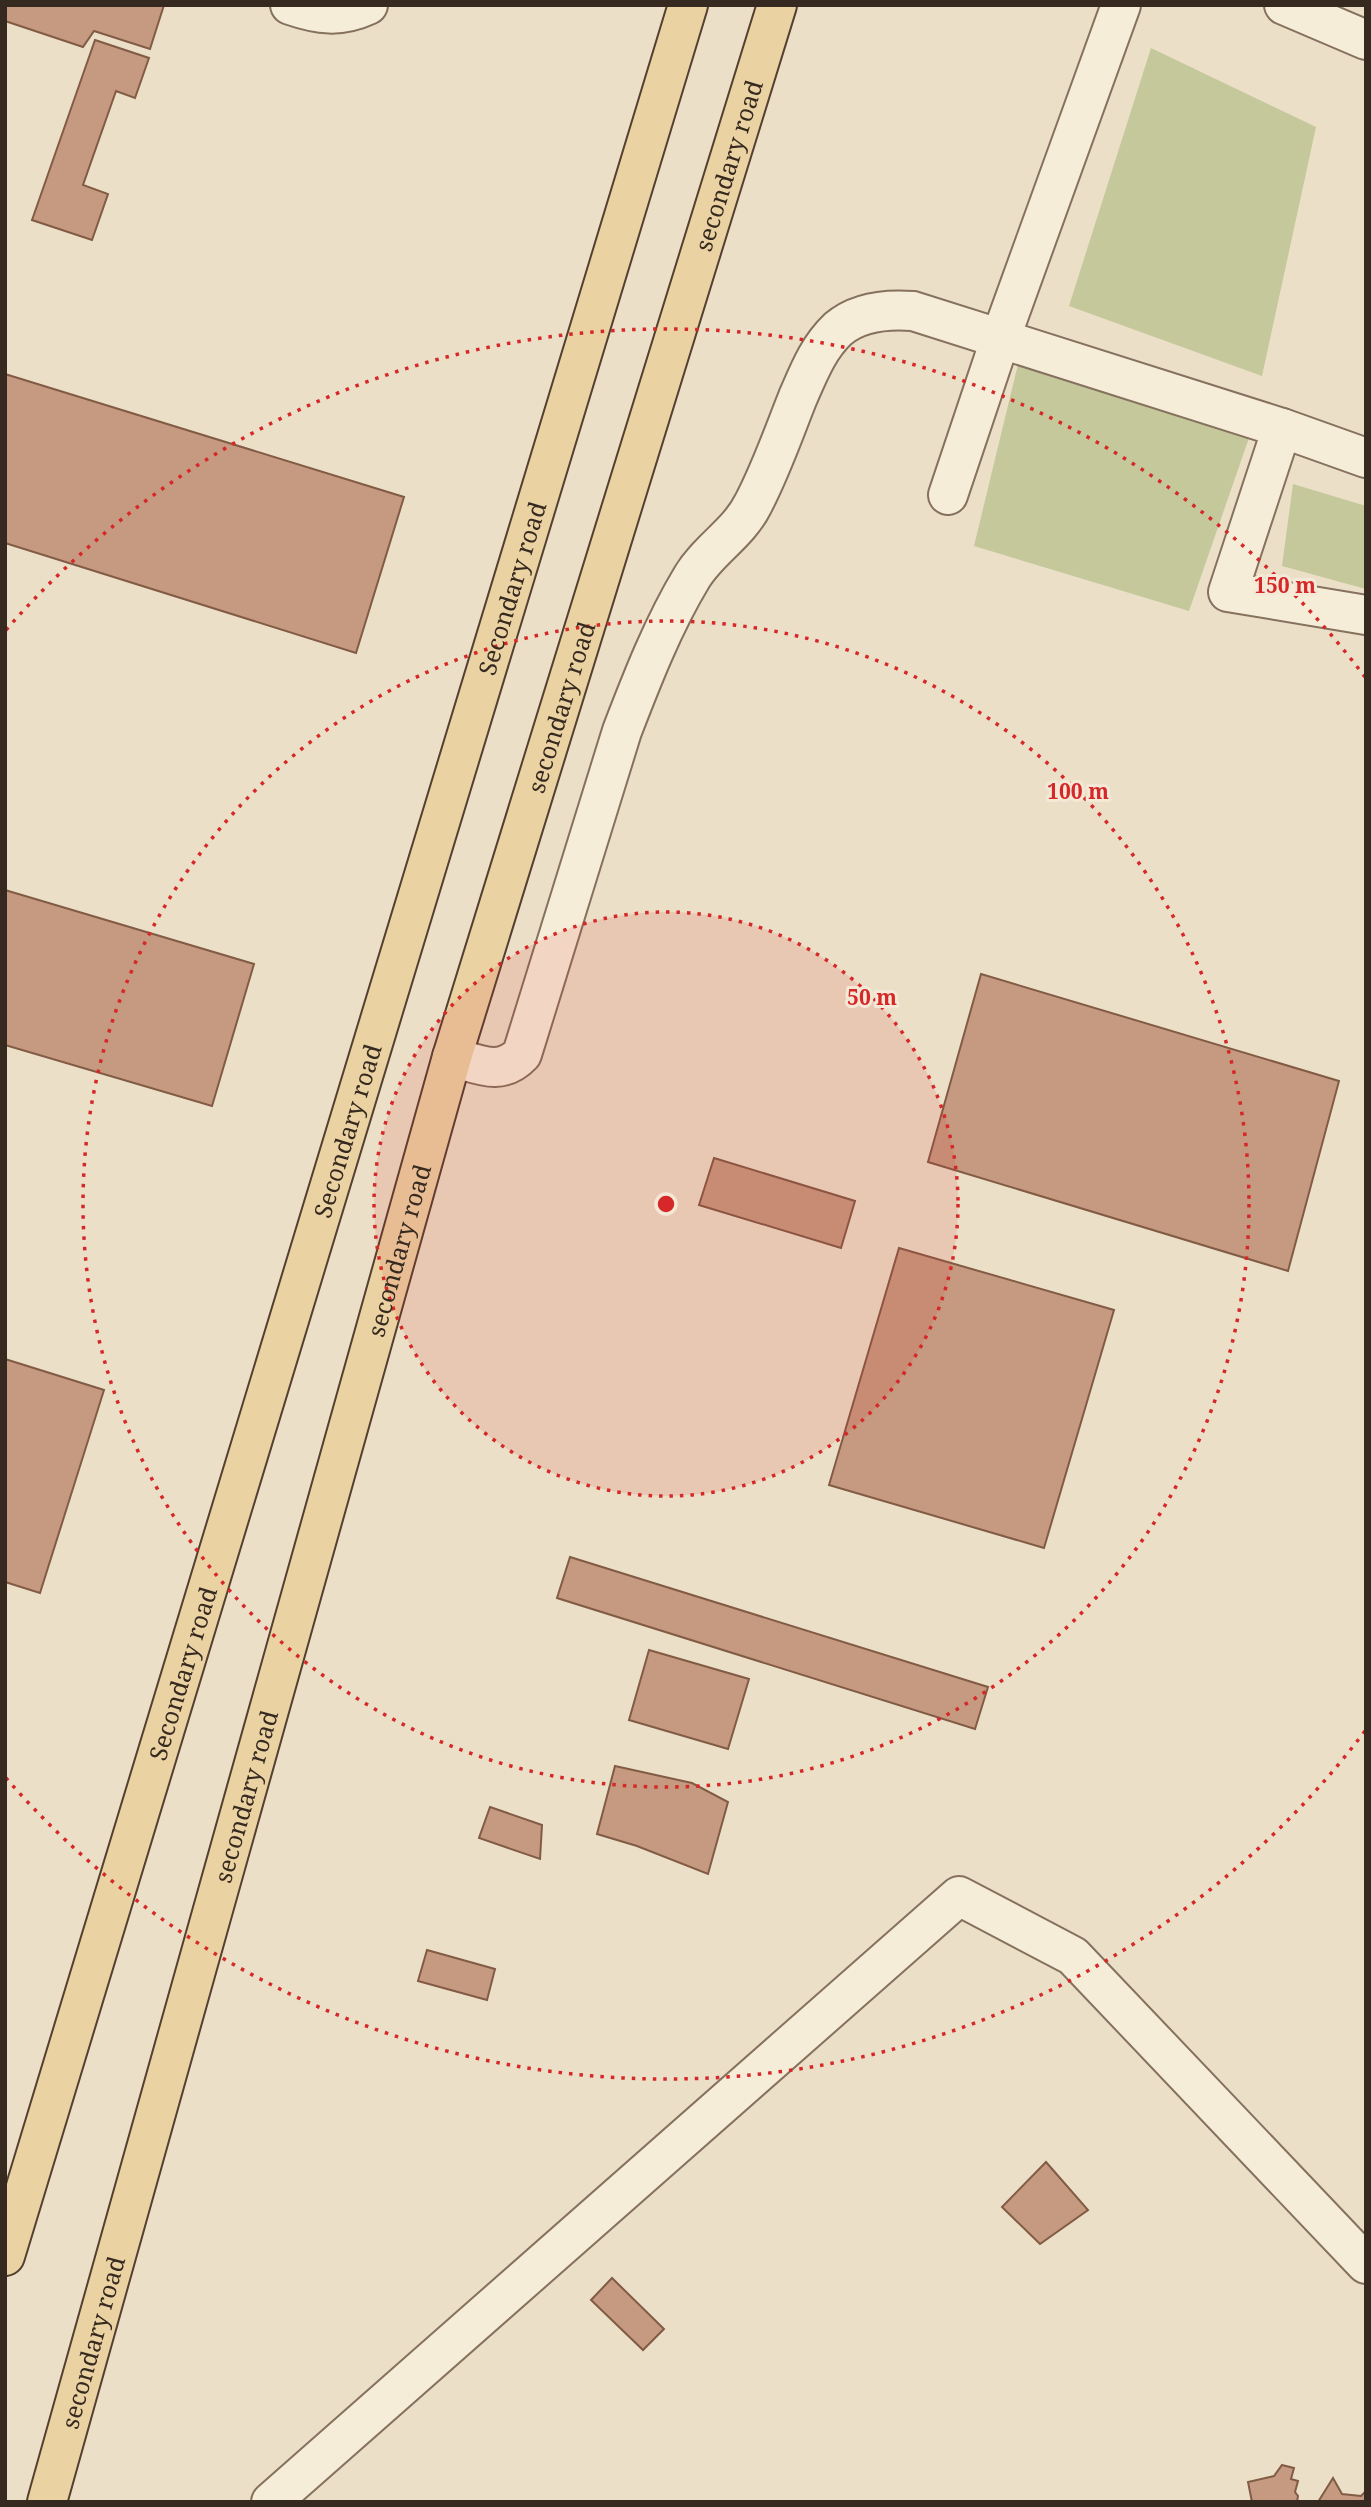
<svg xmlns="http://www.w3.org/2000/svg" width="1371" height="2507" viewBox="0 0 1371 2507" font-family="'Noto Serif',serif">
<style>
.green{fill:#c4c89b}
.building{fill:#c69a80;stroke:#825b45;stroke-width:2}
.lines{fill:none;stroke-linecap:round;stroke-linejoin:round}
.minor-casing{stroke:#85715e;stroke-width:42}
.major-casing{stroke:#534031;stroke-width:42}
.minor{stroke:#f6edd9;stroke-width:38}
.major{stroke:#ebd2a2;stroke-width:38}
.ring{fill:none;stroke:#d62828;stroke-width:3.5;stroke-dasharray:3.5 7}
.labels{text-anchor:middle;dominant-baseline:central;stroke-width:6;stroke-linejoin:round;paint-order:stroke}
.street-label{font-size:24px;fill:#362a20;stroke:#f3e9d6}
.centre{fill:#d62828;stroke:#f3e9d6;stroke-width:3.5}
.ring-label{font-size:21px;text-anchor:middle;font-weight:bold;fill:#d62828;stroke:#f3e9d6;stroke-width:6;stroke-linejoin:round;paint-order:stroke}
</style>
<rect width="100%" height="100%" fill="#ebdfc7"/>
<!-- green -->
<g class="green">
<path d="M1151,48L1316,127L1262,376L1069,306Z"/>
<path d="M1020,356L1250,435L1189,611L974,546Z"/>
<path d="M1293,484L1366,506V589L1282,566Z"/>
</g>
<!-- building -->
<g class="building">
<path d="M5,5H164L150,49L94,31L83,47L5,21Z"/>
<path d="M95,40L149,58L135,98L116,91L83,185L108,194L92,240L32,220Z"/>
<path d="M5,374L404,497L356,653L5,543Z"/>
<path d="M5,890L254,964L212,1106L5,1045Z"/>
<path d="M981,974L1339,1081L1288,1271L928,1162Z"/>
<path d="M714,1158L855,1201L841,1248L699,1205Z"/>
<path d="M899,1248L1114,1310L1044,1548L829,1485Z"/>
<path d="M5,1359L104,1390L40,1593L5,1582Z"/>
<path d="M570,1557L988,1687L975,1729L557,1598Z"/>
<path d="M649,1650L749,1679L728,1749L629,1720Z"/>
<path d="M615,1766L692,1783L728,1802L708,1874L637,1846L597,1834Z"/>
<path d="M490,1807L542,1825L540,1859L479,1838Z"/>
<path d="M427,1950L495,1969L487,2000L418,1981Z"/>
<path d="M1046,2162L1088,2210L1040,2244L1002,2207Z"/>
<path d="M612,2278L664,2329L643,2350L591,2300Z"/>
<path d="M1282,2465L1294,2468L1291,2479L1298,2481L1295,2492L1298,2496L1297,2502H1252L1248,2482L1274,2476Z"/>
<path d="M1333,2478L1342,2494L1361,2496L1366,2491V2502H1318Z"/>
</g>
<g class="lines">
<!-- minor casing -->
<g class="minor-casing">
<g id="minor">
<path d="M290,5C319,15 340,18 368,5"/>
<path d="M1284,5L1366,40"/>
<path d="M1282,428L1228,592L1366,615"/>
<path d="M948,495L1001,337L1121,5"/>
<path d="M452,1057C479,1064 500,1077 522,1054L622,731C642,679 663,625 692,577C709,549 738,534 753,504C771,470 784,432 798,397C809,372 818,348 838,329C859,311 887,309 913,311L1282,428L1366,458"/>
<path d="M271,2502L959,1896L1073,1956L1366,2264"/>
</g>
</g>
<!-- major casing -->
<g class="major-casing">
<g id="major">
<path id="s1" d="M5,2256L688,5"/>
<path id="s2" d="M47,2502L452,1057L777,5"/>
</g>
</g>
<!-- minor -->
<use href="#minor" class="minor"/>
<!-- major -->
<use href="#major" class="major"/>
</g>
<!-- distance rings -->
<circle cx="666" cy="1204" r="292" fill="#d62828" fill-opacity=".12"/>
<g class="ring">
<circle cx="666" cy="1204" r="292"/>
<circle cx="666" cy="1204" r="583"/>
<path d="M1365 1731A875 875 0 0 1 6 1778M6 630A875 875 0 0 1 1365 677"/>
</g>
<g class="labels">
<!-- street labels -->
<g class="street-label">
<text stroke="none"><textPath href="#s2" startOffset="2434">secondary road</textPath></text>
<text stroke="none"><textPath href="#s1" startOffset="1743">Secondary road</textPath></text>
<text stroke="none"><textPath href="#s2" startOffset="1867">secondary road</textPath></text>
<text stroke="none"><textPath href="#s1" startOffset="1176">Secondary road</textPath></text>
<text stroke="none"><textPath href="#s2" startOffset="1300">secondary road</textPath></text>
<text stroke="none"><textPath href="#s1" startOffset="609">Secondary road</textPath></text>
<text stroke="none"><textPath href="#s2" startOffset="733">secondary road</textPath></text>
<text stroke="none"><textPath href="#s2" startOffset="166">secondary road</textPath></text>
</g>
</g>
<circle cx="666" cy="1204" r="10" class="centre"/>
<g class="ring-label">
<text x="1285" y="593">150 m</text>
<text x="1078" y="799">100 m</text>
<text x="872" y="1005">50 m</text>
</g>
<!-- border -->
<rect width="1371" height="2507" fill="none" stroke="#362a20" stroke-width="14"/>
</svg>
